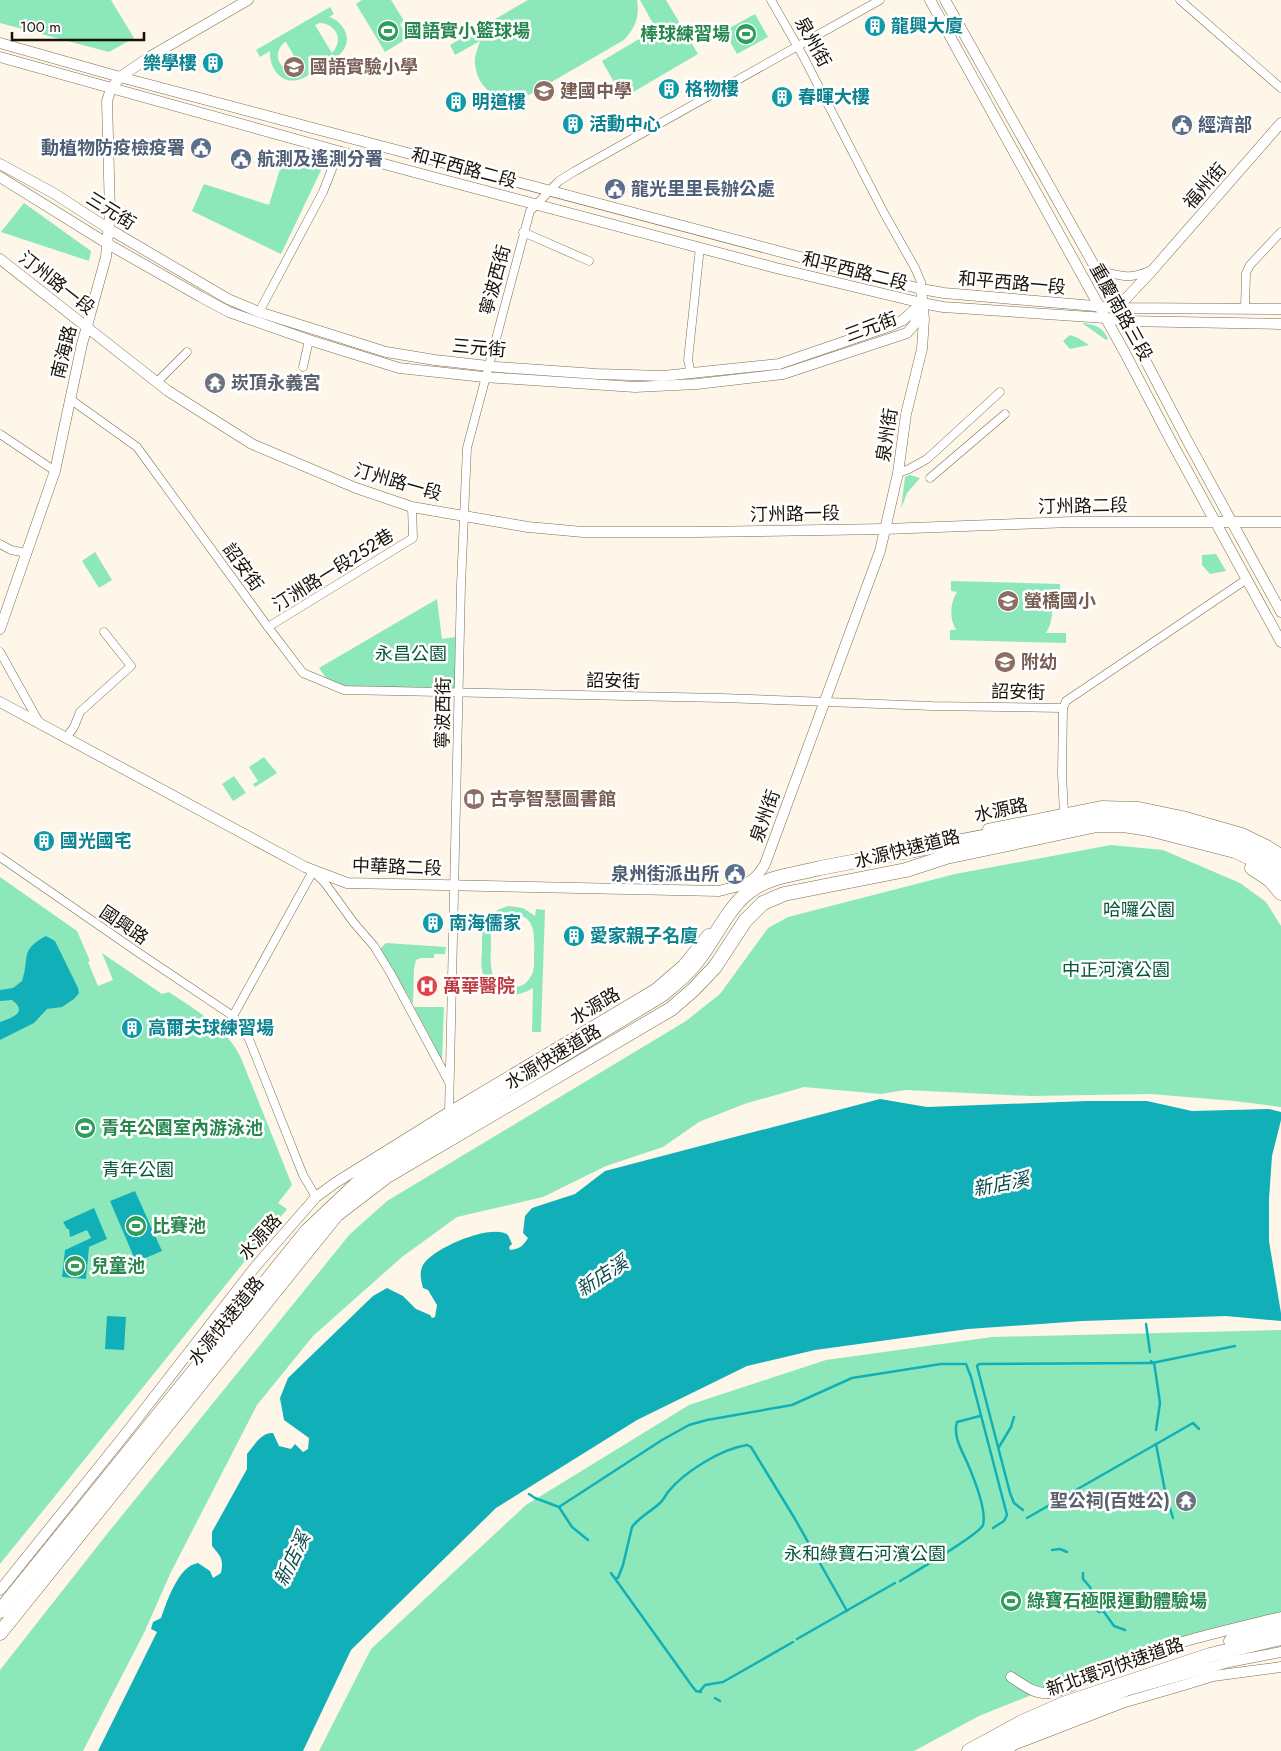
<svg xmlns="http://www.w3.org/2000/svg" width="1281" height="1751" viewBox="0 0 1281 1751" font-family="Jost,'Noto Sans TC',sans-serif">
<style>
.green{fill:#8ce8ba;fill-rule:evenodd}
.water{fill:#11b0b8}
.pier{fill:#fef6e9}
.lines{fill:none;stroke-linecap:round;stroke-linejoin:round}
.stream{stroke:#11b0b8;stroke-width:2.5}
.street-casing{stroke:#7e6d4f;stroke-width:9}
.secondary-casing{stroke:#7e6d4f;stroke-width:11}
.highway-casing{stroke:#7e6d4f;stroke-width:15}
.street{stroke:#fff;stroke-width:8}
.secondary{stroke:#fff;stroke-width:10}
.highway{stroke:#fff;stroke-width:14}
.labels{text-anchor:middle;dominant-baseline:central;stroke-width:5;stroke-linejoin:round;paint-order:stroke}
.culture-label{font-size:18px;font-weight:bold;fill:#0d838f;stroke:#fff;text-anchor:start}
.leisure-label{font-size:18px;font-weight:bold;fill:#27864d;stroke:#fff;text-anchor:start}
.street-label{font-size:18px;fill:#181206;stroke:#fff}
.education-label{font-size:18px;font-weight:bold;fill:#785e54;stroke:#fff;text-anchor:start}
.service-label{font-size:18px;font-weight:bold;fill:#4e5e75;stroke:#fff;text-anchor:start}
.worship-label{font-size:18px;font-weight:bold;fill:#5b616d;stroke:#fff;text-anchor:start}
.park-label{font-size:18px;fill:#065638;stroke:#fff}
.health-label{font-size:18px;font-weight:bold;fill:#be3a42;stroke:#fff;text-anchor:start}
.water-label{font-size:19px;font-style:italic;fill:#0d494c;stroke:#fff}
</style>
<rect width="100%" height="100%" fill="#fef6e9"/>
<!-- green -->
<g class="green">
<path d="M0,0H111L134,38L109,52L0,23Z"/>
<path d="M362,0H391L404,21L400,24L408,38L385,52L356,4Z"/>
<path d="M528,0H637C640,17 635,28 624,40L529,95C504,103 478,94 475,64C474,56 478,48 480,41L455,55L450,45Z"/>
<path d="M640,0H666L698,54L623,98L602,61L656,29Z"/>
<path d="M330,7L334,14L329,17C336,19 340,23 344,29C355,49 333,61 318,69C313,72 307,77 301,79C282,86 269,69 270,51L260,57L256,50ZM320,23C337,24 344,41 332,53L315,25ZM285,42H286L302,70C282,75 269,56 285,42Z"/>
<path d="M755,14L768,37L737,54L724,31Z"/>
<path d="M284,156L324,164L281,254L192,211L204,184L269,205Z"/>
<path d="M24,203L91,251L89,261L1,232Z"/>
<path d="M1082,323C1094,324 1104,328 1108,339L1106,340Z"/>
<path d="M1070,335L1078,338L1089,345L1070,349L1063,341Z"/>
<path d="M910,475L920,478L907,493L901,509L905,477Z"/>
<path d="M95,552L112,580L99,588L82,561Z"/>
<path d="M1216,554L1226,571L1210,574L1202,565V555Z"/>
<path d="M951,581L1060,584V593H1046C1054,606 1054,619 1046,633H1066V643L950,640V630H956C949,617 950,604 957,592L951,591Z"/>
<path d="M437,599L442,639L455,637V688L344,687L327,679L319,668Z"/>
<path d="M264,757L277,773L255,787L253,784L258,781L249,767Z"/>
<path d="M234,776L246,793L233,801L222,784Z"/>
<path d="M1111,845L1163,850L1240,883L1266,902L1281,926V1107L1234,1101L1151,1094L1030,1096L905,1090L881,1094L804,1087L744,1104L699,1122L663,1147L606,1166L543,1197L457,1217L402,1257L313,1336L257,1405L170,1574L144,1633L83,1751H0V1670L107,1534L350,1234L387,1201L686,1021L720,994L768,928L788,917L955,874Z"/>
<path d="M0,877L77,931L90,961L88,962L98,986L113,980L102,953L162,994L169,992C197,1011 226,1027 241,1058L292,1185L278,1203L287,1209L0,1564Z"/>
<path d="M509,906L523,908L535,916L536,909L545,910L541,1032H532L533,988C515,999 490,999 483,974C480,966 482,956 482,947C482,938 482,928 487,920C492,912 500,908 509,906ZM507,915C535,911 535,933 534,954C534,961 535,970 531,976C528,982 523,986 516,987C489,993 490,964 491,946C491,940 490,933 493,928C496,921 501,918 507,915Z"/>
<path d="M386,943L446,947L445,954H434V958H421L416,960L414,968L413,1004L380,949Z"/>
<path d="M414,1007H444L442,1060Z"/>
<path d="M1281,1330V1621L1096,1669L979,1716L914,1751H319L371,1649L526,1505L689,1405L826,1360L992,1337Z"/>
</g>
<!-- water -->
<g class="water">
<path d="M46,936L55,941L78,988L79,993L74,999L62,1007L47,1009L34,1023L0,1040V1022C11,1018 29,1013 12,1000L0,1001V990L13,988L22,981C30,958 19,950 46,936Z"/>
<path d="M880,1099L927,1107L1087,1101H1147L1192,1111L1269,1109L1281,1112V1321L1226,1316L1082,1321L968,1329L815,1350L747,1366L637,1420L496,1508L351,1650L303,1751H98L157,1632L151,1629L153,1622L161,1618C167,1602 178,1566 198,1563L210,1571L213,1578L221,1573C224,1558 220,1556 212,1546V1532L247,1469V1454C254,1446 261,1432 273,1433L279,1446L291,1449L295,1444L303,1452L308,1449L309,1438L284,1420L280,1398L288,1378L373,1296L387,1288L403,1296L416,1309L430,1315L432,1318L435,1317L437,1305L428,1290L423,1288C421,1280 419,1272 423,1265C433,1248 492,1223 508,1235L512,1244L509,1247L510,1250C520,1249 523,1246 528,1238L523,1233L525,1216L532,1208L575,1194L605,1171Z"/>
<path d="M135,1191L162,1251L136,1262L110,1201Z"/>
<path d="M94,1208L107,1239L89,1247L86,1279L62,1277L65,1250L91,1238L87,1230L70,1237L69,1229H67L63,1222Z"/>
<circle cx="113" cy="1264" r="9"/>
<path d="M107,1316L126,1317L124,1350L105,1349Z"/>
</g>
<!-- pier -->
<path class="pier" d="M1281,1120V1313L1269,1241V1199L1272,1156Z"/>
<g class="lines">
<!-- stream -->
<g class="stream">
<path d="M1146,1324L1150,1352"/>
<path d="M1151,1361L1152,1363L1235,1346"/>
<path d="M1154,1362L1160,1403L1156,1430"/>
<path d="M1156,1444L1165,1491"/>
<path d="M999,1447L1011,1427L1014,1417"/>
<path d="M529,1494L535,1498L559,1507L572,1527L588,1540"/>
<path d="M1169,1505L1173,1518"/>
<path d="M559,1507L662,1440L689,1425L707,1420L792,1405L852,1378L941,1364H966L971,1377L1007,1515L1004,1521L993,1528"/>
<path d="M1023,1510L1014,1503L1010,1493L977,1366L979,1364L1152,1363"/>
<path d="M1027,1518L1193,1423L1199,1429"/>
<path d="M1052,1550L1060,1549L1067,1552"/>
<path d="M611,1573L692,1686L696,1691L701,1692"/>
<path d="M1083,1573V1579L1090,1587L1097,1610L1099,1612L1117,1608"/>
<path d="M615,1578H618L623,1565L632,1527C639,1517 652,1511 661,1502C664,1499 665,1496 668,1492C684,1472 721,1449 747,1445L751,1447L795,1519L847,1611"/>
<path d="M900,1581C913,1573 979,1535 983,1525C987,1510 973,1476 967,1462C961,1449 953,1436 957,1422L980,1416"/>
<path d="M1104,1612L1114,1626L1125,1630"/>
<path d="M797,1639L895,1583"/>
<path d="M700,1691L705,1685L723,1682L793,1642"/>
<path d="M715,1698L720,1701"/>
</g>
<!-- street casing -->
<g class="street-casing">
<g id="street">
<path d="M771,0L803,56L884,213L915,268L921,282V289"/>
<path d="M1180,0L1281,88"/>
<path d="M523,232L589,261"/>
<path d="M1096,270C1119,275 1128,281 1151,270"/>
<path d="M1245,308L1246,273L1250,265L1281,232"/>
<path d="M259,312L323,192L339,151"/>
<path d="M303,367L309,340"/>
<path d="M691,374L688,360L700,247"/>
<path d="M157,382L187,352"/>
<path d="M70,399L137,447L268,627L303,673L344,690L722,698L932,706L1063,708L1066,701L1247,579"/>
<path d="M0,434L55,471"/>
<path d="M898,473L909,469L927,459L1000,392"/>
<path d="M930,478L1005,414"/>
<path d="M0,544L11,550L27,553"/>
<path d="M268,627L413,538L412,507"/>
<path d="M0,652L40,724"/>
<path d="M1063,708L1062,775L1064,813"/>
<path d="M66,738L74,727L80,712L131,666L104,632"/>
<path d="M0,857L139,953L233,1016L243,1028L249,1039L303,1175L316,1197"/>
<path d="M233,1016L313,871L325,883L354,923L374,946L391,974L449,1082"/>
<path d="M449,1112L461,585L467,448L530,211L559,181L575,171L880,0"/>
</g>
</g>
<!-- secondary casing -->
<g class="secondary-casing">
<g id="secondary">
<path d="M930,0L1125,353L1171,441L1281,642"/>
<path d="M945,0L1118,308L1188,442L1281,612"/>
<path d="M0,43L120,77L921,289L944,293L1118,308L1281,309"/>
<path d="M0,57L395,167L776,268L922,303L943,307L1106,318L1124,321L1281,324"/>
<path d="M0,164L55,194L109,229L228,299L259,312L386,352L435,360L497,367L597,374L663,376L779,364L890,326L903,320L922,303"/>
<path d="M0,177L108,244L201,297L229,312L309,340L399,368L484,377L635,387L697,384L783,374L907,333L914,325L921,309"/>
<path d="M0,259L168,391L252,444L356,488L412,507L528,527L583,532H696L885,529L1072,522H1281"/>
<path d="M1116,309L1150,273L1281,123"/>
<path d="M0,629L55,471L82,344L106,257L110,213L107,101L111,89L120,77L151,56L248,0"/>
<path d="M0,702L305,867L347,883L719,891C741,885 753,886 765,864L880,551L898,473L906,414L922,349L924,319L921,289"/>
<path d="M988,829L1102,806L1138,807L1186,817L1242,833L1267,845L1281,854"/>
<path d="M0,1590L123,1437L255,1267L316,1197L335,1183L449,1112L655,989L683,965L708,934"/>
<path d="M1011,1677C1022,1684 1035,1695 1049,1693C1071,1690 1101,1669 1123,1661C1174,1642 1228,1630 1281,1617"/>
<path d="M989,1751L1023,1732L1126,1691L1229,1662L1281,1652"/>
<path d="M1004,1751L1016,1744L1122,1703L1184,1685L1213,1676L1281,1667"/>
</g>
</g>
<!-- highway casing -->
<g class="highway-casing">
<g id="highway">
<path d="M1252,868L1270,880L1281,893"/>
<path d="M0,1611L307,1231L364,1177L663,994C677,982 691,971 701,956C716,936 730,905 750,891C769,876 797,874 820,868L1098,815L1139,814L1161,819L1254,848L1281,864"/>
<path d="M0,1633L336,1215L387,1176L671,1009L693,990L715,967L745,921L763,903L784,894L906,870L946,857L1097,825H1123L1149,829L1235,851L1255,860L1281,876"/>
<path d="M1231,1641L1281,1628"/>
<path d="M969,1751L1022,1722L1063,1704L1210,1655L1281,1638"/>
</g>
</g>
<!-- street -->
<use href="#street" class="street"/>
<!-- secondary -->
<use href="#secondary" class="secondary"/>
<!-- highway -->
<use href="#highway" class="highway"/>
</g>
<!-- icons -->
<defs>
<g id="building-disc" transform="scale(1.125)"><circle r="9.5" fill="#0f9aa8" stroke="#fff"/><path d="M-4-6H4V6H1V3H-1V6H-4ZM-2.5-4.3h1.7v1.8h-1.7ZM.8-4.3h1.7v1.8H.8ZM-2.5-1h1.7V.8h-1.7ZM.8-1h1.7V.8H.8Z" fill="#fff"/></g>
<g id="stadium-disc" transform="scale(1.125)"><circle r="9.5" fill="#2e9e5b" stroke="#fff"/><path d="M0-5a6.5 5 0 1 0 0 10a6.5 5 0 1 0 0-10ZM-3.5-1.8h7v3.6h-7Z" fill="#fff"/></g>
<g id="school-disc" transform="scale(1.125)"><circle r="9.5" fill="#8d6e63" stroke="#fff"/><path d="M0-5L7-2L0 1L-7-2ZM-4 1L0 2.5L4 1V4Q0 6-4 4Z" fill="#fff"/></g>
<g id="civic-disc" transform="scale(1.125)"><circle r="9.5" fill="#5c6f8a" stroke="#fff"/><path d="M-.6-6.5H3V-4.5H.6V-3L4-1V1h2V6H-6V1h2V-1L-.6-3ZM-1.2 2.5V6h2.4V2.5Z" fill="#fff"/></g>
<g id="temple-disc" transform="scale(1.125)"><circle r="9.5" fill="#6b7280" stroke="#fff"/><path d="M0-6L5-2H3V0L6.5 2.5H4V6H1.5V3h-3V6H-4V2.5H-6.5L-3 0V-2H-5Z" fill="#fff"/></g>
<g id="library-disc" transform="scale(1.125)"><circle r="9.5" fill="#8d6e63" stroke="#fff"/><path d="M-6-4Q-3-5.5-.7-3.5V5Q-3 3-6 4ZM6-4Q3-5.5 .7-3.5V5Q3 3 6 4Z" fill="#fff"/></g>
<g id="hospital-disc" transform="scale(1.125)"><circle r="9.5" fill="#e0444e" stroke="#fff"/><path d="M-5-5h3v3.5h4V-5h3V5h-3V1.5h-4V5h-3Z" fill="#fff"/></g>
</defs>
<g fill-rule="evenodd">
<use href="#building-disc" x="875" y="26"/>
<use href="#stadium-disc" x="388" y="31"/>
<use href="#stadium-disc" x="746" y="34"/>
<use href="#building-disc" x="213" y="63"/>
<use href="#school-disc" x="294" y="67"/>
<use href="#building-disc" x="669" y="89"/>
<use href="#school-disc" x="544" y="91"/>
<use href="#building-disc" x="782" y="97"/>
<use href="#building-disc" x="456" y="102"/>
<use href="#building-disc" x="573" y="124"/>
<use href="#civic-disc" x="1182" y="125"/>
<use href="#civic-disc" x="201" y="148"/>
<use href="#civic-disc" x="241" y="159"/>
<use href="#civic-disc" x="615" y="189"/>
<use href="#temple-disc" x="215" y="383"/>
<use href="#school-disc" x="1008" y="601"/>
<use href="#school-disc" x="1005" y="662"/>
<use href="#library-disc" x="474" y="799"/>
<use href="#building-disc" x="44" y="841"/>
<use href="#civic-disc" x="735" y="874"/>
<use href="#building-disc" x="433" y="923"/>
<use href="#building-disc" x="574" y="936"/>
<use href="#hospital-disc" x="427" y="986"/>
<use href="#building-disc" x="132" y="1028"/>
<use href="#stadium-disc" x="85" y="1128"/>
<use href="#stadium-disc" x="136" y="1226"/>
<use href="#stadium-disc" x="75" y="1266"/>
<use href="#temple-disc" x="1186" y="1501"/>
<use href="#stadium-disc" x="1011" y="1601"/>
</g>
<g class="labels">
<!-- culture labels -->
<g class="culture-label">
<text x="891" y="26">龍興大廈</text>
<text x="197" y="63" text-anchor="end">樂學樓</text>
<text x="685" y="89">格物樓</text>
<text x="798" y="97">春暉大樓</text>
<text x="472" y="102">明道樓</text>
<text x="589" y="124">活動中心</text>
<text x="60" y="841">國光國宅</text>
<text x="449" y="923">南海儒家</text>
<text x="590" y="936">愛家親子名廈</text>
<text x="148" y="1028">高爾夫球練習場</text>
</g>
<!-- leisure labels -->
<g class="leisure-label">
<text x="404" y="31">國語實小籃球場</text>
<text x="730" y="34" text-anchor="end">棒球練習場</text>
<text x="101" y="1128">青年公園室內游泳池</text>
<text x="152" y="1226">比賽池</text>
<text x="91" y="1266">兒童池</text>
<text x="1027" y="1601">綠寶石極限運動體驗場</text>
</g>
<!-- street labels -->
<g class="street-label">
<text transform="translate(813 42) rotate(61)">泉州街</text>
<text transform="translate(464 168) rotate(15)">和平西路二段</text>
<text transform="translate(1205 186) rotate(-49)">福州街</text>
<text transform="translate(111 211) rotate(32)">三元街</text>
<text transform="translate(855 271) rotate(14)">和平西路二段</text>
<text transform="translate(495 280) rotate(-75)">寧波西街</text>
<text transform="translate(57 283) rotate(38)">汀州路一段</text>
<text transform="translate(1012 283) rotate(5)">和平西路一段</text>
<text transform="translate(1121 312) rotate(61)">重慶南路三段</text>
<text transform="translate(871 327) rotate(-20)">三元街</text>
<text transform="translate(479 348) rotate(5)">三元街</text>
<text transform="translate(64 352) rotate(-76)">南海路</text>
<text transform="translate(887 435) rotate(-81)">泉州街</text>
<text transform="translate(398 482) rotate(16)">汀州路一段</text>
<text transform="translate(1083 506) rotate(-1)">汀州路二段</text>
<text transform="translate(795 514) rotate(-1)">汀州路一段</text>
<text transform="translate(243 567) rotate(54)">詔安街</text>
<text transform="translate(333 570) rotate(-32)">汀洲路一段252巷</text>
<text transform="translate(613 681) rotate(1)">詔安街</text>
<text transform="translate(1018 692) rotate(1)">詔安街</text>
<text transform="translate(443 713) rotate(-89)">寧波西街</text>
<text transform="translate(1001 810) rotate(-12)">水源路</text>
<text transform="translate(765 816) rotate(-70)">泉州街</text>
<text transform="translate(907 849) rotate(-14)">水源快速道路</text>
<text transform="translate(397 867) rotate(2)">中華路二段</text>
<text transform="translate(124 925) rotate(34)">國興路</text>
<text transform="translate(595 1006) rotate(-31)">水源路</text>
<text transform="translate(553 1057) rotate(-31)">水源快速道路</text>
<text transform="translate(260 1237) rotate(-49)">水源路</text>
<text transform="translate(226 1321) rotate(-51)">水源快速道路</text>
<text transform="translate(1115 1667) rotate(-19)">新北環河快速道路</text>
</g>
<!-- education labels -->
<g class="education-label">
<text x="310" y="67">國語實驗小學</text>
<text x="560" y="91">建國中學</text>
<text x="1024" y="601">螢橋國小</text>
<text x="1021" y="662">附幼</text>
<text x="490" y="799">古亭智慧圖書館</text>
</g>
<!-- service labels -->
<g class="service-label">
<text x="1198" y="125">經濟部</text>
<text x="185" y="148" text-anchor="end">動植物防疫檢疫署</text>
<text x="257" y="159">航測及遙測分署</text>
<text x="631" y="189">龍光里里長辦公處</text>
<text x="719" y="874" text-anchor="end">泉州街派出所</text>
</g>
<!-- worship labels -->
<g class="worship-label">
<text x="231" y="383">崁頂永義宮</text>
<text x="1170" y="1501" text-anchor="end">聖公祠(百姓公)</text>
</g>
<!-- park labels -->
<g class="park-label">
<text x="411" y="654">永昌公園</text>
<text x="1139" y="910">哈囉公園</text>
<text x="1116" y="970">中正河濱公園</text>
<text x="138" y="1170">青年公園</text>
<text x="865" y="1554">永和綠寶石河濱公園</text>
</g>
<!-- health labels -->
<g class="health-label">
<text x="443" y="986">萬華醫院</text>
</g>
<!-- water labels -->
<g class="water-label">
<text transform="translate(1001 1184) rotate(-11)">新店溪</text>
<text transform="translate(602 1276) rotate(-33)">新店溪</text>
<text transform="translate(292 1559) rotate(-64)">新店溪</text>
</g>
</g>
<!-- scale -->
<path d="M12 32v8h132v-8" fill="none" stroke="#181206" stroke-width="2.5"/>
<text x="20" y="32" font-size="15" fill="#181206" stroke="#ffffff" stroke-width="4" paint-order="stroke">100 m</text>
</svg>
